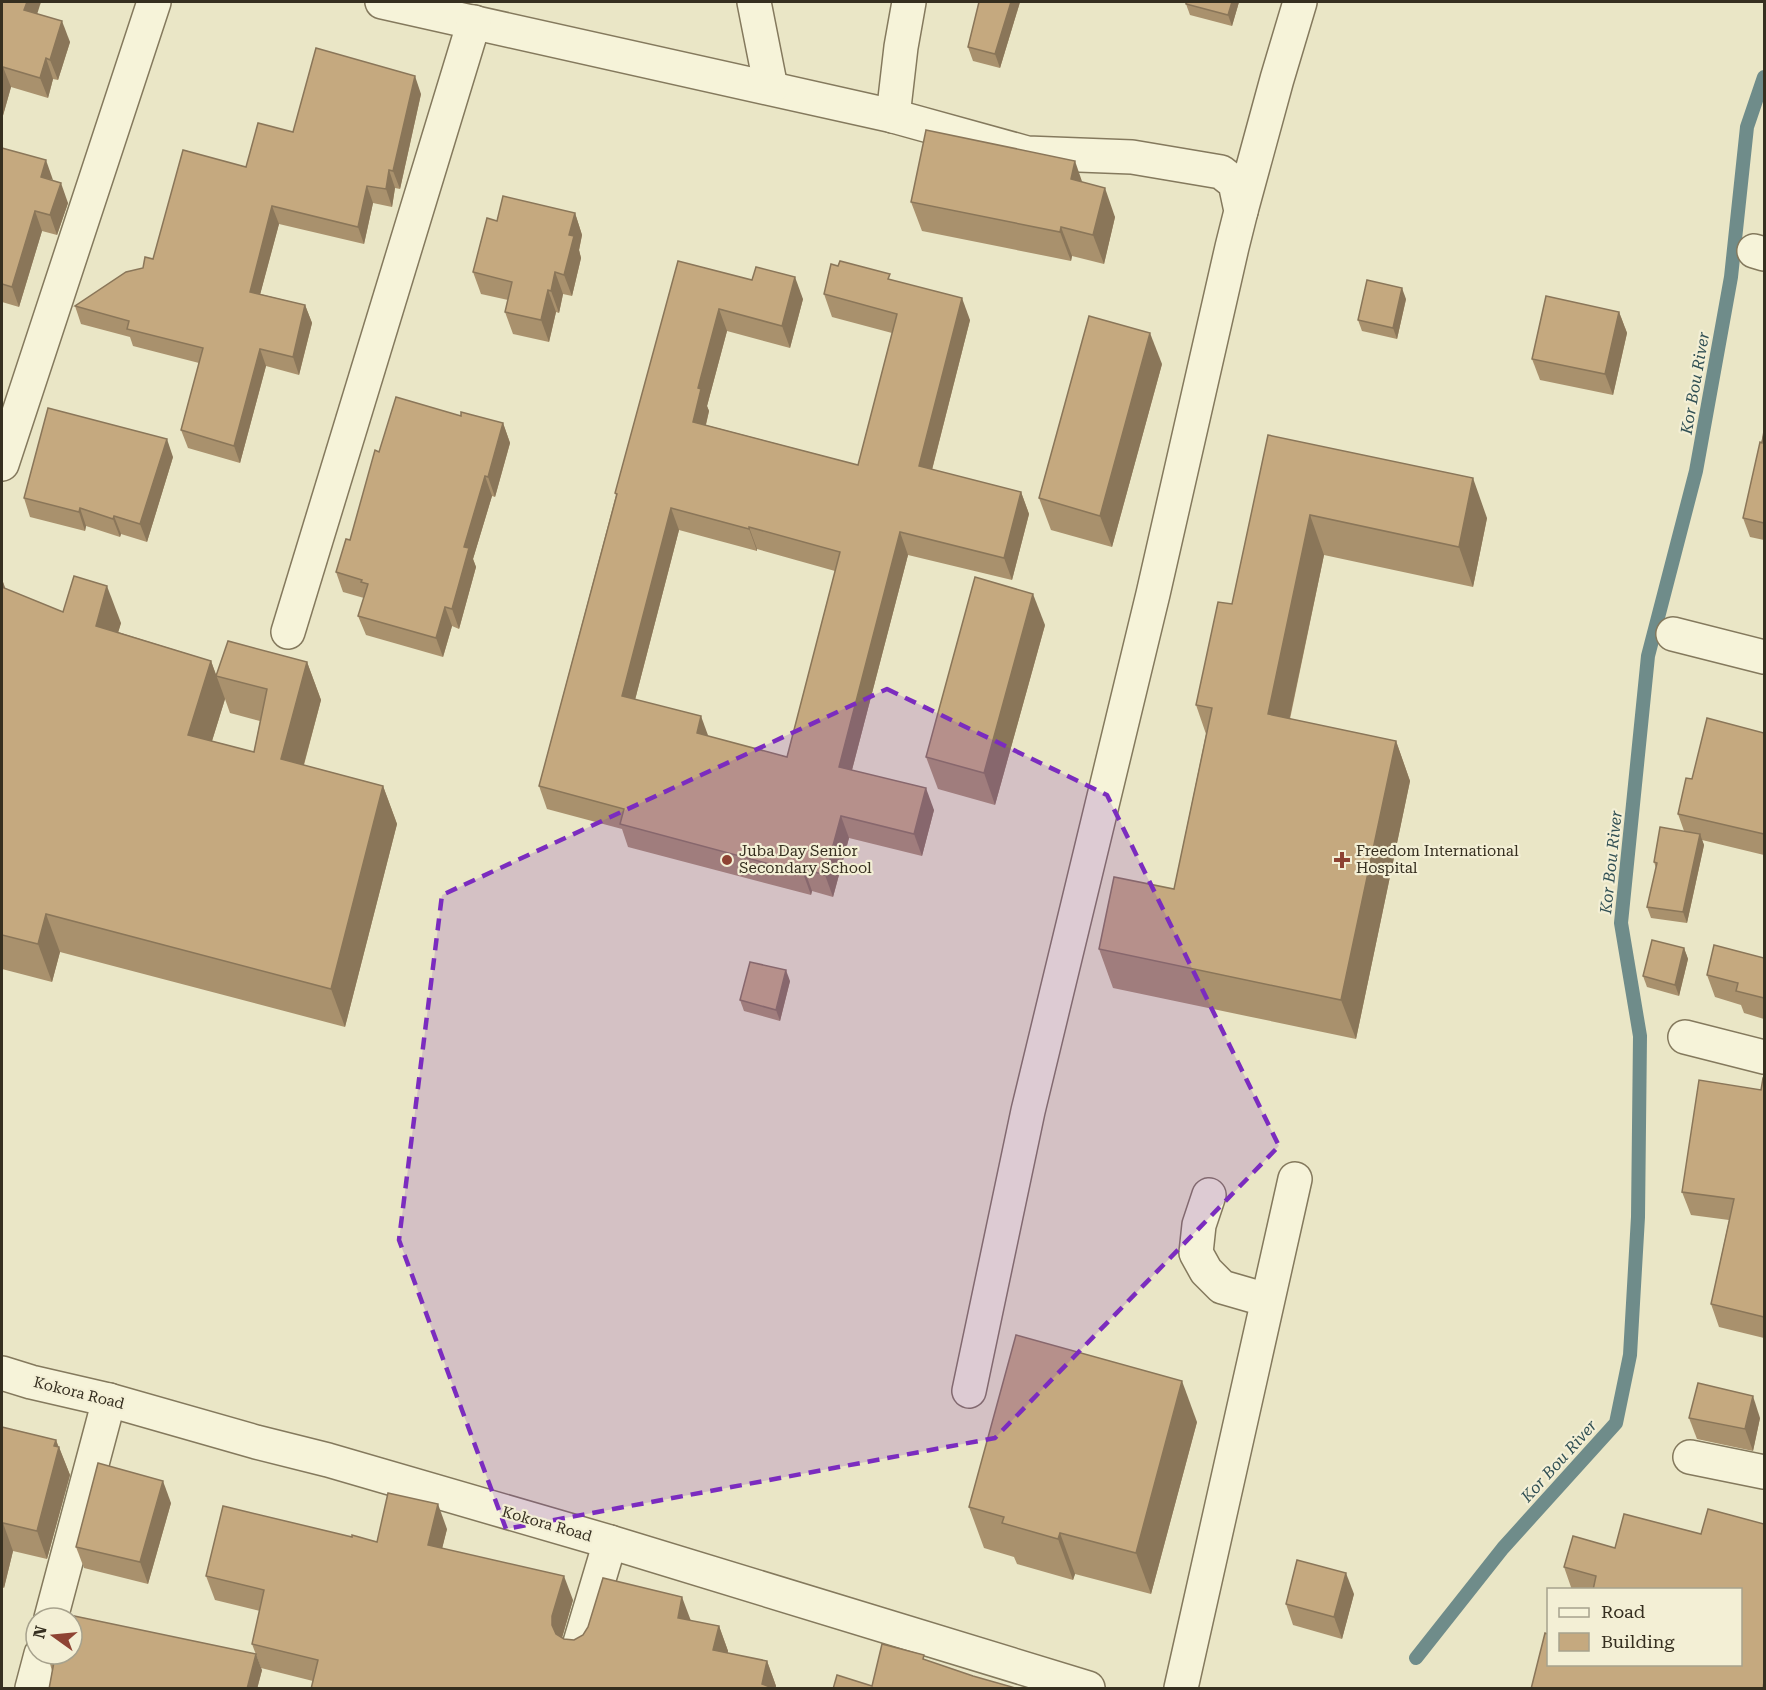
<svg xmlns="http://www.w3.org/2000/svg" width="1766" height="1690" viewBox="0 0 1766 1690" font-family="'Roboto Serif',serif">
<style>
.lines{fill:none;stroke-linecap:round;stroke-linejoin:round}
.stream{stroke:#6f8c8a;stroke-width:14}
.minor-casing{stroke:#84795d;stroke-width:36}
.minor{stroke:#f6f3d9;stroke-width:33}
.wall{fill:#a9916d;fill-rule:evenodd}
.shaded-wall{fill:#8a7659}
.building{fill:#c5a97f;stroke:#8a7659;stroke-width:1.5;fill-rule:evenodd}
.marked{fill:#7b2cbf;fill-opacity:0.2;stroke:#7b2cbf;stroke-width:4.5;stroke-dasharray:12 8;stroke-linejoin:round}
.poi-dot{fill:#8e4333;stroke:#f3efd5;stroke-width:2}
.labels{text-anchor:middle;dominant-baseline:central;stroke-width:4.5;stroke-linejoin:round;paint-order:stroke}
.poi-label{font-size:15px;fill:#362f20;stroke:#f3efd5;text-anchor:start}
.street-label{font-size:15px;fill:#362f20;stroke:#f3efd5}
.water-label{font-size:16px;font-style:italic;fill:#315054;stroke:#f3efd5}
</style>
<rect width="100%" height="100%" fill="#eae6c6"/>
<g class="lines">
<!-- stream -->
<path class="stream" d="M1416,1658L1503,1548L1616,1423L1630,1355L1638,1217L1640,1036L1621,923L1648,656L1696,471L1731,277L1747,127L1764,77"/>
<!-- minor casing -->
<g class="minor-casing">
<g id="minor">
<path d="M382,2L893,116L1027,153L1132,157L1221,172L1235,183L1241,211L1232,247L1153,594L1028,1111L969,1391"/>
<path d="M754,2L771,88"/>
<path d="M893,116L901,47L909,2"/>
<path d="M1241,211L1277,79L1300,2"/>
<path d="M1754,251L1764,254"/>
<path d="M2,464L154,2"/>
<path d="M288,632L474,22"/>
<path d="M1673,634L1764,657"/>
<path d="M1685,1037L1764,1057"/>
<path d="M1209,1195L1199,1225L1196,1253L1206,1271L1222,1287L1267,1300"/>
<path d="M2,1373L31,1382L109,1400L256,1442L328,1460L610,1542L1088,1688"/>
<path d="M1690,1457L1764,1472"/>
<path d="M51,1618L109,1400"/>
<path d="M579,1646L610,1542"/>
<path d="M32,1688L41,1654"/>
<path d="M1181,1688L1295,1179"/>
</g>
</g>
<!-- minor -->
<use href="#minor" class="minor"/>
</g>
<!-- wall -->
<g class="wall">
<path d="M2,2L37,14L70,42L58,80L53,79L48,98L11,87L2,119Z"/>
<path d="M979,2H1020L1000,68L973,61L968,47Z"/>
<path d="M1186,2H1239L1232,26L1190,15L1186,4Z"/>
<path d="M421,94L400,189L395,188L392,207L373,203L364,244L279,224L260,294L305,305L312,323L299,375L266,366L240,463L188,448L181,430L199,363L133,346L130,337L81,324L75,306L143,268L153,259L246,167Z"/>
<path d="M2,148L53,181L68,203L57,235L42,231L19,307L2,302Z"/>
<path d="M1083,182L1115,217L1104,264L1072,256L1071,261L922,231L911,202Z"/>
<path d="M575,213L582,235L579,250L581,258L572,296L563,294L559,313L556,312L549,342L513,334L505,312L508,300L481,294L473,272L497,221Z"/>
<path d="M678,261L803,299L790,348L727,331L707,406L709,411L706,425L858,465L892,333L832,317L824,294L891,280L970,320L932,470L1021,492L1029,514L1012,580L908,555L852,770L934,810L922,856L849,838L833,897L812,891L811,895L628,847L622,829L547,809L539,786L616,495L615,493ZM679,530L757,551V549L835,571L787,757L708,736L635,700Z"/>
<path d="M1406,299L1397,339L1362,331L1358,320Z"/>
<path d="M1619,312L1627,333L1613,395L1540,380L1532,359Z"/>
<path d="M1162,364L1112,547L1051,530L1039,498Z"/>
<path d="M461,416L503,423L510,443L495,497L492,496L473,559L476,567L459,629L452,626L443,657L366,635L358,616L364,598L343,592L336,572L350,540Z"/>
<path d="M1764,431V540L1750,537L1743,518Z"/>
<path d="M1268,435L1487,518L1473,587L1324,555L1290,719L1396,741L1410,781L1356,1039L1113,988L1099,949L1174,889L1206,734L1196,705L1232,604Z"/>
<path d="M173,457L147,542L121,534L120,537L86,526L85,531L30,517L24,498Z"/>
<path d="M2,579L5,589L63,612L121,623L118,632L211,661L216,675L307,662L321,700L304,765L383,786L397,824L345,1027L60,952L52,982L2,969ZM225,699L230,713L260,721L254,752L212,741Z"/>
<path d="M1045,625L995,805L938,789L926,757Z"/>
<path d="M1764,733V855L1702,840L1704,845L1687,923L1651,918L1647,907L1656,868L1654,862L1684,831L1678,814L1692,779Z"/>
<path d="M1684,948L1688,959L1679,996L1647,987L1643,976Z"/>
<path d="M1764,958V1019L1744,1013L1741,1005L1715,997L1707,975Z"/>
<path d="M790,981L780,1021L744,1011L740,1000Z"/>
<path d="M1764,1078V1338L1719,1327L1711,1304L1729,1220L1691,1215L1682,1192L1761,1090Z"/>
<path d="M1689,1418H1760L1753,1451L1697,1439Z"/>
<path d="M1197,1422L1151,1594L1075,1574L1073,1580L1017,1564L1014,1557L984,1548L969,1507Z"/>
<path d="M2,1427L56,1440L70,1475L47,1559L13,1551L4,1588L2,1587Z"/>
<path d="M171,1503L148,1584L84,1568L76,1547Z"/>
<path d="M1708,1509L1764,1524V1689H1531L1545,1633L1548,1634V1665H1740V1590H1572L1564,1567L1573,1536L1615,1548L1624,1514L1701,1534Z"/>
<path d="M447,1529L442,1548L573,1600L562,1638L564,1639L574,1640L691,1621L719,1626L728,1651L727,1653L767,1661L776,1686L775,1689L313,1681L261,1668L252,1644L260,1611L215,1600L206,1576L352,1537L377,1542Z"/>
<path d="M1354,1594L1342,1639L1293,1625L1286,1604Z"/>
<path d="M49,1660L262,1670L257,1689H49L52,1671Z"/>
</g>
<!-- shaded-wall -->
<g class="shaded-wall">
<path d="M27,2H41L32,30L24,10Z"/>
<path d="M1011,2H1020L1000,68L995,54Z"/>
<path d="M1232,2H1239L1232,26L1228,15Z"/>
<path d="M62,21L70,42L58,80L50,60Z"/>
<path d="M46,58L53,79L48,98L40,78Z"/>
<path d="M3,67L11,87L2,119V73Z"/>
<path d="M415,76L421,94L400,189L393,171Z"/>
<path d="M46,160L53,180L41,177Z"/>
<path d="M1075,161L1085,190L1071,179Z"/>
<path d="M389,170L395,188L392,207L386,189Z"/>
<path d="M61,183L68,203L57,235L50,215Z"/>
<path d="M367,186L373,203L364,244L358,227Z"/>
<path d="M1105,188L1115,217L1104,264L1093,235Z"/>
<path d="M272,206L279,224L256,310L250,292Z"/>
<path d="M35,211L42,231L19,307L12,287Z"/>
<path d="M575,213L582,235L579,250L581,258L572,296L564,275L569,235Z"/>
<path d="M1061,227L1072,256L1071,261L1060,232Z"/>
<path d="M555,272L563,294L559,313L551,291Z"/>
<path d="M795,277L803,299L790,348L782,326Z"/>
<path d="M1402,288L1406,299L1397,339L1393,328Z"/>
<path d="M548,290L556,312L549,342L541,320Z"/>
<path d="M962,298L970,320L927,489L919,466Z"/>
<path d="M305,305L312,323L299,375L293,357Z"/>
<path d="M719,309L727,331L707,406L709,411L701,444L693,422L698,388Z"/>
<path d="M1619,312L1627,333L1613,395L1605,374Z"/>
<path d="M1150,333L1162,364L1112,547L1100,516Z"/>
<path d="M260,349L266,366L240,463L234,446Z"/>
<path d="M503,423L510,443L495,497L488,477Z"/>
<path d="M167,439L173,457L147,542L140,524Z"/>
<path d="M485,476L492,496L473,559L476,567L459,629L452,609L464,547Z"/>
<path d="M1473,478L1487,518L1473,587L1459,547Z"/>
<path d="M1021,492L1029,514L1012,580L1004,558Z"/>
<path d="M80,508L86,526L85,531L79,512Z"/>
<path d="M671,508L679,530L630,719L622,696Z"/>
<path d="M1310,515L1324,555L1282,754L1268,714Z"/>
<path d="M114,516L121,534L120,537L113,519Z"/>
<path d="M749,527L757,549V551L749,529Z"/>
<path d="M900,532L908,555L847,789L839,767Z"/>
<path d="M2,579L13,610L2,601Z"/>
<path d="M107,586L121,623L109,663L96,626Z"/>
<path d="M1033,594L1045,625L995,805L984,773Z"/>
<path d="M445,607L452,626L443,657L436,638Z"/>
<path d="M211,661L225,699L202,773L188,735Z"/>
<path d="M307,662L321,700L295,797L281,759Z"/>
<path d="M701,716L709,738L697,733Z"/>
<path d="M1396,741L1410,781L1356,1039L1341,1000Z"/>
<path d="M383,786L397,824L345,1027L331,989Z"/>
<path d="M926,788L934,810L922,856L914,834Z"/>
<path d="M841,816L849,838L833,897L825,875Z"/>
<path d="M1700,834L1704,845L1687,923L1683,912Z"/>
<path d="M804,869L812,891L811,895L803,873Z"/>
<path d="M46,914L60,952L52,982L38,944Z"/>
<path d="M1684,948L1688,959L1679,996L1675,985Z"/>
<path d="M786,970L790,981L780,1021L776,1010Z"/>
<path d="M1182,1381L1197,1422L1151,1594L1136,1553Z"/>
<path d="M1753,1396L1760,1418L1753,1451L1745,1429Z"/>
<path d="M56,1440L59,1449V1447L70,1475L47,1559L37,1531Z"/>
<path d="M163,1481L171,1503L148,1584L140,1562Z"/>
<path d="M438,1504L447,1529L437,1569L428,1545Z"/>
<path d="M3,1523L13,1551L4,1588L2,1582V1527Z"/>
<path d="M1060,1533L1075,1574L1073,1580L1058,1539Z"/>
<path d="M1346,1573L1354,1594L1342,1639L1334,1617Z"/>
<path d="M564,1576L573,1600L561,1641V1650L552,1625V1616Z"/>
<path d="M682,1597L691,1621L678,1618Z"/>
<path d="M719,1626L728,1651L722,1675L713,1650Z"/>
<path d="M256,1654L262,1670L257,1689H247Z"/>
<path d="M767,1661L776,1686L775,1689L762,1684Z"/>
</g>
<!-- building -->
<g class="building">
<path d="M2,2H27L24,10L62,21L50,60L46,58L40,78L3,67L2,73Z"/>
<path d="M979,2H1011L995,54L968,47Z"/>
<path d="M1186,2H1232L1228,15L1186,4Z"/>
<path d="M316,48L415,76L393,171L389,170L386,189L367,186L358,227L272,206L250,292L305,305L293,357L260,349L234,446L181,430L203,348L127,329L129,321L75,306L126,272L143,268L145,257L153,259L183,150L246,167L258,123L293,132Z"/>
<path d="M926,130L1075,161L1071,179L1105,188L1093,235L1061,227L1060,232L911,202Z"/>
<path d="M2,148L46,160L41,177L61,183L50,215L35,211L12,287L2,284Z"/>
<path d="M503,196L575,213L569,235L574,236L564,275L555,272L551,291L548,290L541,320L505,312L512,282L473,272L487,218L497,221Z"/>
<path d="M678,261L752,280L756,267L795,277L782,326L719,309L698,388L701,389L693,422L858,465L897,314L824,294L831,264L838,266L840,261L890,274L888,279L962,298L919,466L1021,492L1004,558L900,532L839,767L926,788L914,834L841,816L825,875L804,869L803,873L620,824L624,809L539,786L617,494L615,493ZM671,508L749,529V527L840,552L787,757L697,733L701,716L622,696Z"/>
<path d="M1367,280L1402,288L1393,328L1358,320Z"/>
<path d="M1546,296L1619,312L1605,374L1532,359Z"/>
<path d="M1089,316L1150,333L1100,516L1039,498Z"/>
<path d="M396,397L461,416V412L503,423L488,477L485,476L464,547L469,548L452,609L445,607L436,638L358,616L368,584L361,582L362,580L336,572L346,539L350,540L375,450L379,452Z"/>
<path d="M48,408L167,439L140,524L114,516L113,519L80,508L79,512L24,498Z"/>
<path d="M1764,431V523L1743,518L1760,442L1762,443Z"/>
<path d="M1268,435L1473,478L1459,547L1310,515L1268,714L1396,741L1341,1000L1099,949L1114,877L1174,889L1212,708L1196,705L1218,602L1232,604Z"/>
<path d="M74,576L107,586L96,626L211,661L188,735L254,752L267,689L216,676L228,641L307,662L281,759L383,786L331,989L46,914L38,944L2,935V587L63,612Z"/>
<path d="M975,577L1033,594L984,773L926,757Z"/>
<path d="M1707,718L1764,733V834L1678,814L1686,778L1692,779Z"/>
<path d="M1660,827L1700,834L1683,912L1647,907L1657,863L1654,862Z"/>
<path d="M1652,940L1684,948L1675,985L1643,976Z"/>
<path d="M1714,945L1764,958V998L1736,991L1738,983L1707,975Z"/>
<path d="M750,962L786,970L776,1010L740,1000Z"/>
<path d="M1763,1078H1764V1317L1711,1304L1734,1199L1682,1192L1699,1080L1761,1090Z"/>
<path d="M1016,1335L1182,1381L1136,1553L1060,1533L1058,1539L1002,1523L1004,1517L969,1507Z"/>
<path d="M1698,1383L1753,1396L1745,1429L1689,1418Z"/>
<path d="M2,1427L56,1440L54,1446L59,1447L37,1531L3,1523L2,1527Z"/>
<path d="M98,1463L163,1481L140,1562L76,1547Z"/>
<path d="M388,1493L438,1504L428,1545L564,1576L552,1616V1625L556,1634L564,1639L574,1640L583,1635L588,1627L603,1578L682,1597L678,1618L719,1626L713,1650L767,1661L762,1684L775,1689H311L318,1660L252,1644L264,1590L206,1576L223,1506L352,1537V1535L377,1542Z"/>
<path d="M1708,1509L1764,1524V1681L1763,1689H1531L1545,1633L1548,1634V1665H1740V1590H1593L1596,1576L1564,1567L1573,1536L1615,1548L1624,1514L1701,1534Z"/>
<path d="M1297,1560L1346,1573L1334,1617L1286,1604Z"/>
<path d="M60,1613L256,1654L247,1689H49L54,1662L49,1660L50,1654H72V1618H55Z"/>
<path d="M882,1644L924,1655L923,1659L973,1676L1019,1689H833L837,1675L872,1686Z"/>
</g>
<!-- marked area -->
<path class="marked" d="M887,689L1107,795L1279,1146L995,1438L506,1529L399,1240L442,895Z"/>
<!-- markers -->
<g class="poi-dot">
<circle cx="727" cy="860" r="6"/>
<path d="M1339 851h6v6h6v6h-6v6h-6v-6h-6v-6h6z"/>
</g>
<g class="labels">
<!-- poi labels -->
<g class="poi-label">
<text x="739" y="851">Juba Day Senior<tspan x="739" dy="17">Secondary School</tspan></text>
<text x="1356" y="851">Freedom International<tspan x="1356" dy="17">Hospital</tspan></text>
</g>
<!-- street labels -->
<g class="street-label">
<text transform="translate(79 1393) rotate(14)">Kokora Road</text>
<text transform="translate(547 1524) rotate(16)">Kokora Road</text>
</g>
<!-- water labels -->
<g class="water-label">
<text transform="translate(1695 383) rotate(-80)">Kor Bou River</text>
<text transform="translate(1611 862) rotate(-84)">Kor Bou River</text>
<text transform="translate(1559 1461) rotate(-48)">Kor Bou River</text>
</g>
</g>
<!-- border -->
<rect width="1766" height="1690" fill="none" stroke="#362f20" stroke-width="6"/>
<!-- legend -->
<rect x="1547" y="1588" width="195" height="78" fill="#f3efd5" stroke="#a7a28d" stroke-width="1.5"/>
<rect x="1559" y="1608" width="30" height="9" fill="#f6f3d9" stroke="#a7a28d" stroke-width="1.5"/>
<text x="1601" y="1618" font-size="18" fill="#362f20">Road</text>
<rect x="1559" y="1633" width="30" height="18" fill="#c5a97f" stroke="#a7a28d" stroke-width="1.5"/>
<text x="1601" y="1648" font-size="18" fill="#362f20">Building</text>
<!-- north arrow -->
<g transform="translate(54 1636) rotate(285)"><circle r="28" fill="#f3efd5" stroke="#a7a28d" stroke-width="1.5"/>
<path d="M0-4.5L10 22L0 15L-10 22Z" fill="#8e4333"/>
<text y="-9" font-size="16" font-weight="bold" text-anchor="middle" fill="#362f20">N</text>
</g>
</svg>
